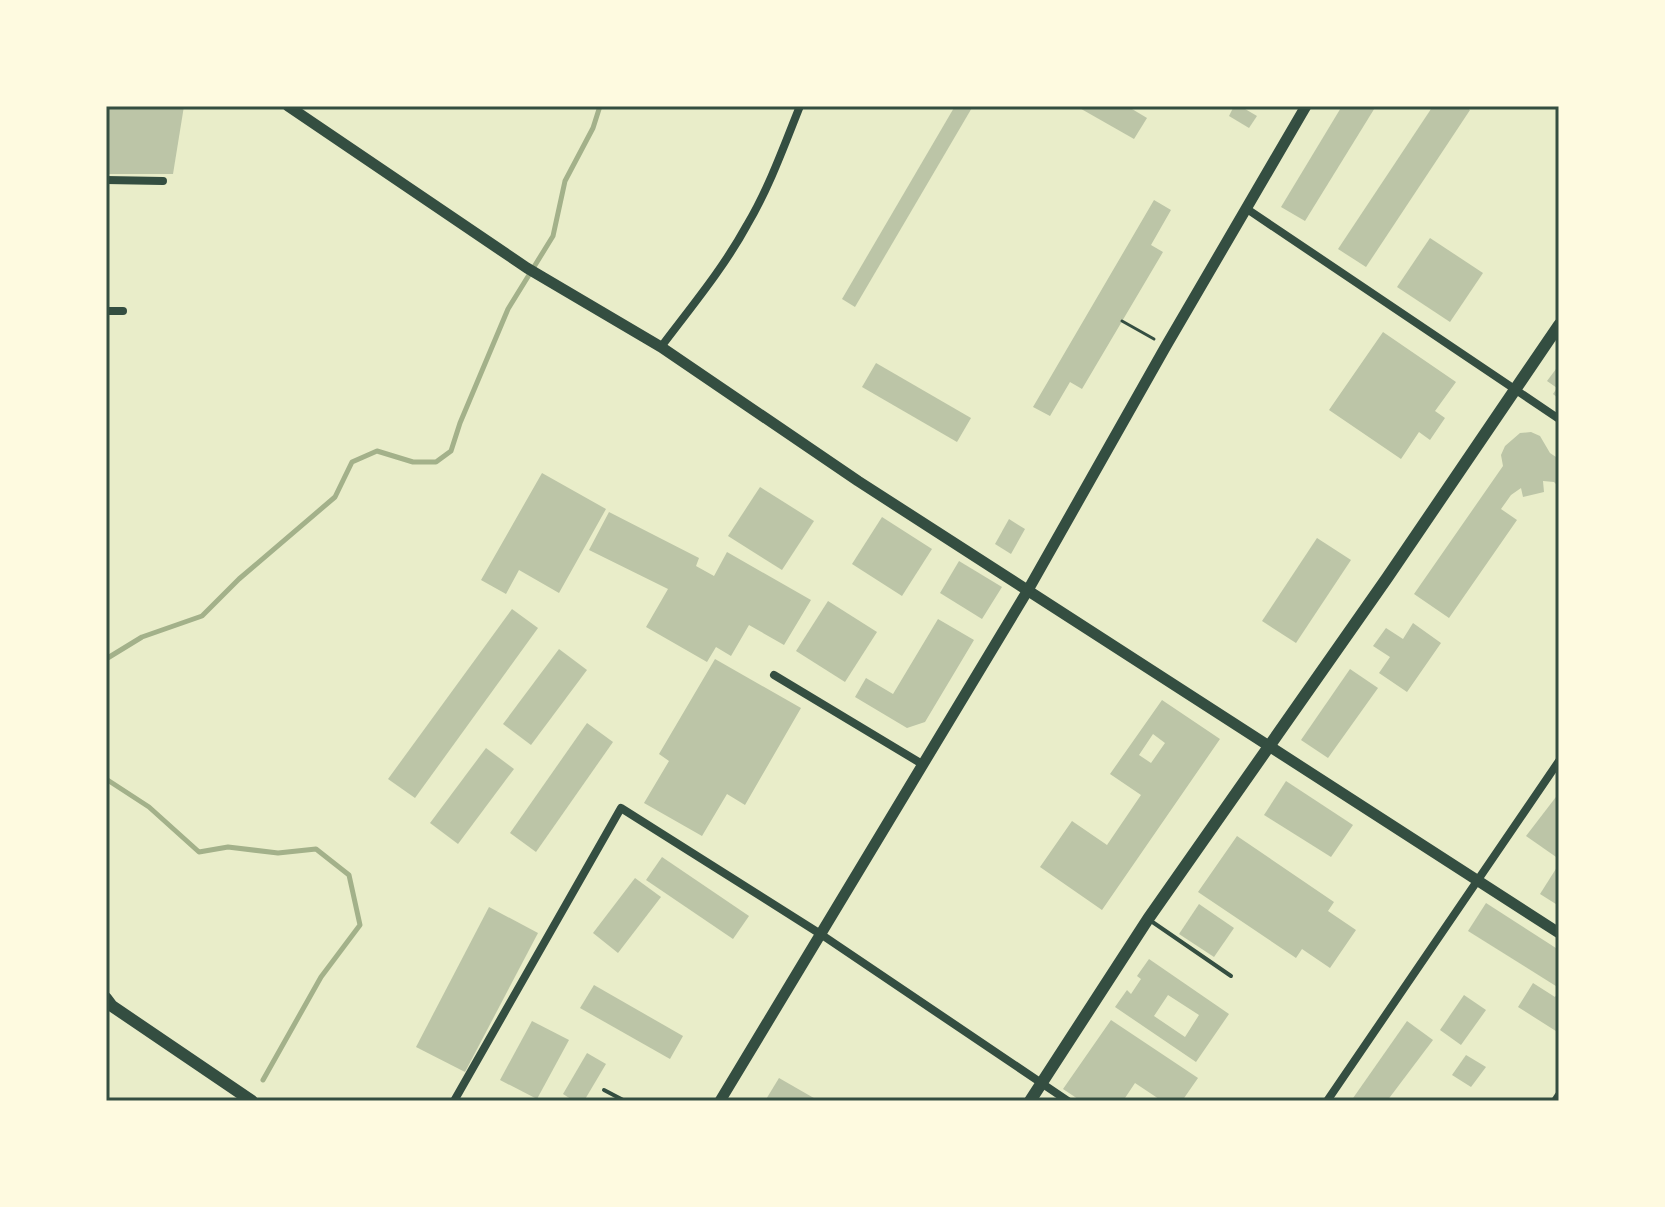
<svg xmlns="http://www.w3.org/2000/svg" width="1665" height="1207" viewBox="0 0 1665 1207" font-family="Jost,sans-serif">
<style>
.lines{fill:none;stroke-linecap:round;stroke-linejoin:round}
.stream{stroke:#a3b18a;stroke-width:5}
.building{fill:#bcc5a7;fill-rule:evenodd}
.path{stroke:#344e41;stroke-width:3}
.service{stroke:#344e41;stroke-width:4}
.minor{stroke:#344e41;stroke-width:8}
.tertiary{stroke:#344e41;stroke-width:11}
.secondary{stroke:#344e41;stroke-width:12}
.neatline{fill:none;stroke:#344e41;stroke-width:3}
</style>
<rect width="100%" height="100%" fill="#e9edc9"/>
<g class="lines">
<!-- stream -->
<g class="stream">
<path d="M106,659L142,637L202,616L239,579L335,497L352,462L377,451L413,462H436L451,451L460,423L508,309L553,236L565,181L593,128L600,106"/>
<path d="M106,779L149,807L199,852L228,847L278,853L316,849L349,875L360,925L321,977L263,1080"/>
</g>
</g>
<!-- building -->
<g class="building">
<path d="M106,106H184L173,174H106Z"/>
<path d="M955,106H973L855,307L842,299Z"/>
<path d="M1076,106H1127L1147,118L1134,139Z"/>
<path d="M1234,106H1240L1257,116L1249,128L1229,116Z"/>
<path d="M1342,106H1376L1305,221L1281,207Z"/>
<path d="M1433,106H1465L1470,110L1366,267L1338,249Z"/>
<path d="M1154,200L1171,210L1151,245L1163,252L1082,389L1070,382L1050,416L1033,407Z"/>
<path d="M1430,238L1483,273L1450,322L1397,287Z"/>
<path d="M1383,332L1456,382L1435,411L1445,418L1430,440L1419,432L1401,459L1329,410Z"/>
<path d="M876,363L971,418L957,442L862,387Z"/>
<path d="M1559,365V399L1553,394L1557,388L1547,381Z"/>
<path d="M1531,432L1540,436L1550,453L1559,459V487L1554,482L1543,481L1544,492L1523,497L1521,488L1511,495L1501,509L1517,520L1449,618L1414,594L1503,466L1501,455L1505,446L1520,433Z"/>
<path d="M542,473L606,509L559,593L519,570L506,594L481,580Z"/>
<path d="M760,487L814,521L782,570L728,536Z"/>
<path d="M609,512L699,558L696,566L714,576L727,552L811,600L784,645L749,625L731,656L716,647L707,662L646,627L668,589L589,550Z"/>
<path d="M882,517L932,549L902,596L852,564Z"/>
<path d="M1009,519L1025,529L1011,554L995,544Z"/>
<path d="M1317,538L1351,560L1296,643L1262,621Z"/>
<path d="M959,561L1002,587L982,619L940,593Z"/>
<path d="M828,601L877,632L845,682L796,651Z"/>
<path d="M512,609L538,628L415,798L388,779Z"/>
<path d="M938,619L974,640L925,722L907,728L855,697L866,678L893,694Z"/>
<path d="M1413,623L1441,643L1407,692L1379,673L1390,657L1373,646L1386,628L1403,639Z"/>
<path d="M559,649L587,670L531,745L503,724Z"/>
<path d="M715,659L801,708L745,805L727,794L702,836L644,803L669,761L659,754Z"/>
<path d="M1350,669L1378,688L1328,758L1301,740Z"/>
<path d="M1162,700L1220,739L1102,910L1040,867L1072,821L1107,845L1141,795L1110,774ZM1153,734L1165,743L1151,763L1139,755Z"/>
<path d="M587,723L613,742L536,852L510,833Z"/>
<path d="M486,748L514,769L458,844L430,823Z"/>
<path d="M1286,781L1353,825L1331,857L1264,815Z"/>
<path d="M1559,793V859L1526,836Z"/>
<path d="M1237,836L1334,902L1328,911L1356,930L1330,968L1302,949L1296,958L1198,892Z"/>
<path d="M662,857L749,916L733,939L646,880Z"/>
<path d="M1559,864V906L1540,894Z"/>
<path d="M635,878L661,897L618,953L593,933Z"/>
<path d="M1486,903L1559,950V988L1468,931Z"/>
<path d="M1199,904L1234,928L1214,957L1179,934Z"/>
<path d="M489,907L538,933L465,1072L416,1047Z"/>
<path d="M1149,959L1229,1014L1196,1062L1115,1007L1127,990L1131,994L1141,979L1137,976ZM1168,995L1199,1015L1185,1037L1154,1016Z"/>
<path d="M1533,983L1555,997L1559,991V1033L1518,1007Z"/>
<path d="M594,985L683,1036L670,1059L580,1008Z"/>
<path d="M1464,995L1486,1010L1461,1045L1440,1030Z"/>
<path d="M1111,1020L1198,1078L1182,1101H1162L1135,1083L1123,1101H1081L1063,1089Z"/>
<path d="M532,1021L569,1040L537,1099L500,1080Z"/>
<path d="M1407,1021L1433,1040L1387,1101H1351Z"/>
<path d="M587,1053L606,1064L584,1101H574L563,1094Z"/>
<path d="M1466,1055L1486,1067L1471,1087L1452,1075Z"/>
<path d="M779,1078L819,1101H765Z"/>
</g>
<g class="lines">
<!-- path -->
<path class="path" d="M1122,321L1154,339"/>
<!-- service -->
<g class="service">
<path d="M1151,921L1231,976"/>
<path d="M604,1090L625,1101"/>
</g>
<!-- minor -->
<g class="minor">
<path d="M106,180L163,181"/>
<path d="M1247,209L1559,419"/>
<path d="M106,311H123"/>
<path d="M661,347C691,307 723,269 747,225C769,188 784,146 800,106"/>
<path d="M774,675L922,764"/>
<path d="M454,1101L621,808L822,935L1068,1101"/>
<path d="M1327,1101L1559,761"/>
<path d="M1555,1101L1559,1095"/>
</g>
<!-- tertiary -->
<g class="tertiary">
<path d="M288,106L527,268L661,347L858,481L1559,933"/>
<path d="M720,1101L1028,590L1166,346L1306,106"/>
</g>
<!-- secondary -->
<g class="secondary">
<path d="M106,998L112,1006L252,1101"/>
<path d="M1030,1101L1148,919L1387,578L1559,325"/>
</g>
</g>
<!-- border -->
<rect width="1665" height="1207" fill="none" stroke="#fefae0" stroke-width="216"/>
<rect x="108" y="108" width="1449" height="991" class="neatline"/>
</svg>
